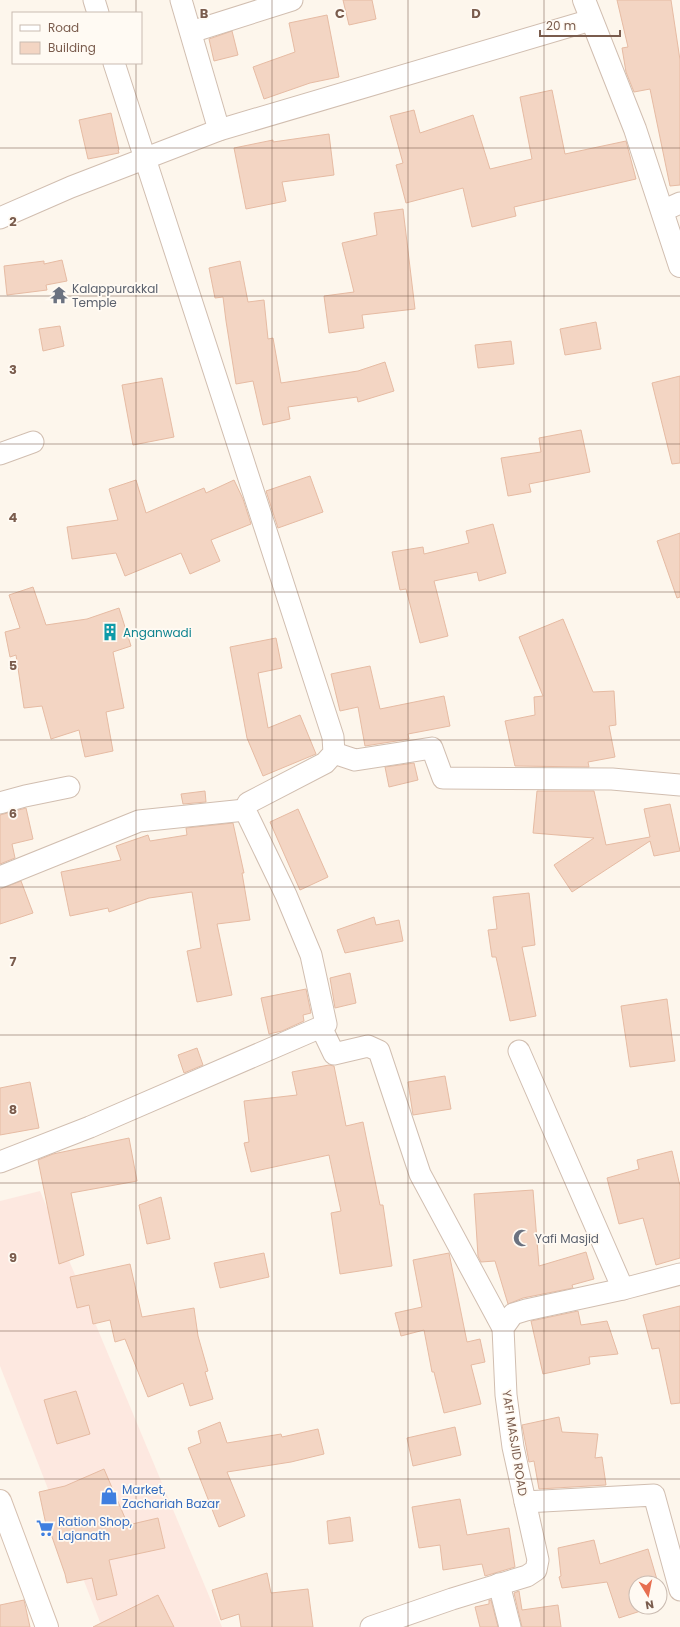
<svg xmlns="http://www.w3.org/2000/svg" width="680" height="1627" viewBox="0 0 680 1627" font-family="Poppins,sans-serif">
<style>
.commercial{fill:#fde8e0}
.building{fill:#f3d5c3;stroke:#e6bba3}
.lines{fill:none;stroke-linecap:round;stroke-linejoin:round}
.minor-casing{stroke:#d1beb0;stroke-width:23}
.tertiary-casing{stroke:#d1beb0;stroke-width:24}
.secondary-casing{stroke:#d6c0b0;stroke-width:24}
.minor{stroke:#fff;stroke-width:21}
.tertiary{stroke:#fff;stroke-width:22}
.secondary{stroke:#fff;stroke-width:22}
.grid{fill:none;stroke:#7a5c4d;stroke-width:1;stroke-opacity:0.55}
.labels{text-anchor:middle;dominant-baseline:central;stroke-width:3.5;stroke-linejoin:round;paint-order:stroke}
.worship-label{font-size:12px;fill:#5b616d;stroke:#fffaf3;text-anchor:start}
.culture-label{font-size:12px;fill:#0d838f;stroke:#fffaf3;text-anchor:start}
.street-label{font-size:12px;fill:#7a5c4d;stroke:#fffaf3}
.shop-label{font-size:12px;fill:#366cbe;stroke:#fffaf3;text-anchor:start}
.grid-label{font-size:13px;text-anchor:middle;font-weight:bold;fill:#7a5c4d;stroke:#fffaf3;stroke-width:3.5;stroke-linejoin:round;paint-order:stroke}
</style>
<rect width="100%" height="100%" fill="#fdf6ec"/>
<!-- commercial -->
<path class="commercial" d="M40,1191L222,1627H102L0,1366V1201Z"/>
<!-- building -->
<g class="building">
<path d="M343,0H372L376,19L349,25Z"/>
<path d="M617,0H671L680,60V185L670,186L650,89L634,92L626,72L622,48L628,47Z"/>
<path d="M327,15L339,77L310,83L264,99L253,67L295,52L289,23Z"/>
<path d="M232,31L238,55L214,61L209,39Z"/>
<path d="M552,90L565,154L626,141L636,179L514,207L516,216L472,227L463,188L406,203L396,165L403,163L390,116L414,110L420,133L473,115L490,169L532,159L520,97Z"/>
<path d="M111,113L119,150H118L119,153L88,159L79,120Z"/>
<path d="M329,134L334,175L282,182L286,201L246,209L234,148L273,140V142Z"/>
<path d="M403,209L415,309L362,315L364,328L329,333L324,296L354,292L342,243L377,235L374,213Z"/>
<path d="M62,260L67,281L46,285L47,290L7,295L4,266L44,261V264Z"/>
<path d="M240,261L248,302L264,300L268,339L273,338L281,383L358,371L385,362L394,391L358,402L357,397L288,407L290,419L263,425L253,381L236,384L226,321L223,297L215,298L209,268Z"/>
<path d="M596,322L601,349L565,355L560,329Z"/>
<path d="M60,326L64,346L43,351L39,329Z"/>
<path d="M511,341L514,364L478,368L475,345Z"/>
<path d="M680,376V463L672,464L652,383Z"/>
<path d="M162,378L174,437L133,445L122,385Z"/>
<path d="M581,430L590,472L529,484L531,492L508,496L501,458L541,452L539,438Z"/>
<path d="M310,476L323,512L278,528L266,491Z"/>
<path d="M136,480L146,513L204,488L206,493L234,480L243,499L251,524L211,540L220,561L190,574L181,553L125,576L116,553L72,559L67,527L118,520L109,489Z"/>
<path d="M493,524L506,573L479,581L477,572L434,581L448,636L420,643L406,589L400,590L392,552L423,547L424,554L469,543L466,531Z"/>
<path d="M680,533V597L677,598L657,541Z"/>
<path d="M33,587L46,625L87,619L119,608L131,646L113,652L124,708L106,712L113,751L85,757L79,730L51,739L42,706L24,708L16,655L10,657L5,632L20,628L9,595Z"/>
<path d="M563,619L593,692L614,691L616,725L609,726L615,757L588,762L589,767L515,766L505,721L535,715L534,697L543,696L519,637Z"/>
<path d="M276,638L282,668L258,673L268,728L300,715L316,754L263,776L247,738L230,647Z"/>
<path d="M370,666L380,709L444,696L450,726L408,734L409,739L365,746L358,707L340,711L331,674Z"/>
<path d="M414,763L418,780L389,787L385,767Z"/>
<path d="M205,791L206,802L183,804L181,794Z"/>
<path d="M537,791H594L606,845L650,837L644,809L670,804L680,851L654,856L650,841L572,892L554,865L594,838L533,833Z"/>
<path d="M26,808L33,839L12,844L15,858L0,864V815Z"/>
<path d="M298,809L328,877L300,890L270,822Z"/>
<path d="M233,823L244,873H242L250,920L217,924L232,995L197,1002L187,951L201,948L192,892L149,898L109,912L108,908L70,916L61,872L121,860L116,846L148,835L150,841L187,835L186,828Z"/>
<path d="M21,881L33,913L0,924V889Z"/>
<path d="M529,893L535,945L522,947L536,1016L510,1021L496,957H492L488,930L497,929L493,897Z"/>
<path d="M374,917L376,925L399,920L403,941L345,953L337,930Z"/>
<path d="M350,973L356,1003L335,1008L330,978Z"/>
<path d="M306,989L311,1013L303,1015L304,1021L282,1031L269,1034L261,998Z"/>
<path d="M667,999L675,1061L630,1067L621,1006Z"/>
<path d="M197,1048L203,1065L184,1073L178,1055Z"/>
<path d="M329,1065L334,1066L346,1126L363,1122L380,1205H383L392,1266L340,1274L331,1213L341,1211L329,1155L251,1172L244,1143L249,1142L244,1101L297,1095L292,1072Z"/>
<path d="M445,1076L451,1109L413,1115L408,1082Z"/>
<path d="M30,1082L39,1128L0,1135V1088Z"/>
<path d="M129,1138L137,1181L71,1193L84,1255L59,1264L38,1160L53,1154Z"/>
<path d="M672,1151L680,1186V1258L656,1265L643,1218L619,1224L607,1178L639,1169L637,1160Z"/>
<path d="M533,1190L539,1266L586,1252L594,1279L572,1285L573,1288L523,1298L508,1304L495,1261L481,1262L478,1256L474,1194Z"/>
<path d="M161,1197L170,1239L147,1244L139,1205Z"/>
<path d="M264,1253L269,1277L220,1288L214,1263Z"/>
<path d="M449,1253L467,1342L480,1339L485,1362L471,1365L481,1404L444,1413L434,1372H432L424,1330L401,1336L395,1313L422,1307L413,1260Z"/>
<path d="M130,1264L142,1317L194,1308L198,1336L208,1371L205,1372L213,1399L190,1406L183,1383L148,1397L125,1339L115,1342L110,1320L93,1324L89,1305L77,1308L70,1277Z"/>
<path d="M680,1306V1403L671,1404L659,1348L652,1349L643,1315Z"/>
<path d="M578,1311L581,1325L607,1321L618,1354L589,1357L590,1364L543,1374L531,1321Z"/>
<path d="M76,1391L90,1434L57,1444L44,1400Z"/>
<path d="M559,1417L562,1432L598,1434L595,1458L602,1457L606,1485L539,1489L534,1461L529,1462L522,1425Z"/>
<path d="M220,1422L227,1443L281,1434L282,1437L318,1429L324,1454L291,1462L227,1472L245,1516L219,1527L188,1448L201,1443L198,1431Z"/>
<path d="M455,1427L461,1455L413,1466L407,1438Z"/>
<path d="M104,1469L128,1525L158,1518L165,1548L109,1560L117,1595L97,1600L92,1578L67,1583L65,1574L51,1534H48L39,1492L65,1486Z"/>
<path d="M460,1499L467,1535L509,1528L515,1567L485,1576L482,1564L443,1570L440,1545L419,1548L412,1507Z"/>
<path d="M350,1517L353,1541L329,1544L327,1521Z"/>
<path d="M594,1540L600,1564L648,1549L658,1583H636V1607H653L619,1618L607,1582L562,1588L559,1577L561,1576L558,1548Z"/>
<path d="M267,1573L271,1593L308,1589L313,1627H241L239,1614L221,1620L212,1590Z"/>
<path d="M519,1591L522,1610L558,1605L561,1627H522L514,1593Z"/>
<path d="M158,1595L174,1627H93Z"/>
<path d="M24,1600L30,1627H0V1605Z"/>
<path d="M489,1600H491L498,1627H480L475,1607L489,1604Z"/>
</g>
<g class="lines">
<!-- minor casing -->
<g class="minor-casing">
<g id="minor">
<path d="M94,0L98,13"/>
<path d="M181,0L219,130"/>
<path d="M191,32L292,0"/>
<path d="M662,211L680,203"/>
<path d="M0,218L71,187L219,130L591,20"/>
<path d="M0,454L33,442"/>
<path d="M334,753L355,760L432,748L443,778L612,779L680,785"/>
<path d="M0,803L25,796L69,787"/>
<path d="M0,877L139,821L245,810"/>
<path d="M321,1027L334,1054L368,1046L379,1051L420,1174L503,1328"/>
<path d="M519,1051L623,1289"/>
<path d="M0,1162L90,1127L321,1027L326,1024L311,955L286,895L245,810L248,803L325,763L334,753L333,737L114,63"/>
<path d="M525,1502L654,1495L680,1590"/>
<path d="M499,1584L510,1627"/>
<path d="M371,1627L452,1599L527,1576L536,1570L538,1560L513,1447L506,1395L503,1328L513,1314L526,1310L623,1289L680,1274"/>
</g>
</g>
<!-- tertiary casing -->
<g class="tertiary-casing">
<path id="tertiary" d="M584,0L635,129L680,266"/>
</g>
<!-- secondary casing -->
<g class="secondary-casing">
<path id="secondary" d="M0,1501L47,1627"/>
</g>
<!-- minor -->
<use href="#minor" class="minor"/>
<!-- tertiary -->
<use href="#tertiary" class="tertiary"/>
<!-- secondary -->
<use href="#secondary" class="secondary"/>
</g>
<!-- grid -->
<path class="grid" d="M136,0V13M272,0V1627M408,0V1627M544,0V1627M136,63V1627M0,148H680M0,296H680M0,444H680M0,592H680M0,740H680M0,887H680M0,1035H680M0,1183H680M0,1331H680M0,1479H680"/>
<!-- icons -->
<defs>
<g id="temple-bare" transform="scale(1.38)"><path d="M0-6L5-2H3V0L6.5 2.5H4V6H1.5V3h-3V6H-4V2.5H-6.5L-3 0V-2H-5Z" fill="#6b7280" stroke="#fffaf3" stroke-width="2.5" paint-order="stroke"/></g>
<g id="building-bare" transform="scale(1.38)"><path d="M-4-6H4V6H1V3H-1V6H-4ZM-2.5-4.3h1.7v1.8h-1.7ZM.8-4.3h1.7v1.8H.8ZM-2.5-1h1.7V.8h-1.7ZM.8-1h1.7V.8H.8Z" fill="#0f9aa8" stroke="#fffaf3" stroke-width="2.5" paint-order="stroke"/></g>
<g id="mosque-bare" transform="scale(1.38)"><path d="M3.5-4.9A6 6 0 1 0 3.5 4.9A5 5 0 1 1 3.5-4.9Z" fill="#6b7280" stroke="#fffaf3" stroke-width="2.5" paint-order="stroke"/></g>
<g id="shop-bare" transform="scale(1.38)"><path d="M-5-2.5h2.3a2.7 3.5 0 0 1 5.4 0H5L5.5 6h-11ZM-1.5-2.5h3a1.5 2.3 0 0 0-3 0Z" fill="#3f7fe0" stroke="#fffaf3" stroke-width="2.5" paint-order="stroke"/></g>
<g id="supermarket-bare" transform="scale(1.38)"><path d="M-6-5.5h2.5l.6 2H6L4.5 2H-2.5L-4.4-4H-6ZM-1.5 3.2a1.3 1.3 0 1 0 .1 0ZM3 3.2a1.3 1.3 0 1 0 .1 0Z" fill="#3f7fe0" stroke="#fffaf3" stroke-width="2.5" paint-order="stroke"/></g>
</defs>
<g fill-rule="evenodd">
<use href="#temple-bare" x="59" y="295"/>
<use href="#building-bare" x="110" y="632"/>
<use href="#mosque-bare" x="522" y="1238"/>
<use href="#shop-bare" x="109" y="1496"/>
<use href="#supermarket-bare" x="45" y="1528"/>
</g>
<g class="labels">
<!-- worship labels -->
<g class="worship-label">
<text x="72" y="288">Kalappurakkal<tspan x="72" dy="14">Temple</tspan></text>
<text x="535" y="1238">Yafi Masjid</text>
</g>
<!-- culture labels -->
<g class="culture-label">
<text x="123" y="632">Anganwadi</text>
</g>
<!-- street labels -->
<g class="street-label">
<text transform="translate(515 1443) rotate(81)">YAFI MASJID ROAD</text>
</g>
<!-- shop labels -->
<g class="shop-label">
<text x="122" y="1489">Market,<tspan x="122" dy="14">Zachariah Bazar</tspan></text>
<text x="58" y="1521">Ration Shop,<tspan x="58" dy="14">Lajanath</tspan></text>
</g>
</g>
<g class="grid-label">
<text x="204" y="18">B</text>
<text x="340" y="18">C</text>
<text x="476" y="18">D</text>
<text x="13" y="226">2</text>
<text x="13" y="374">3</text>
<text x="13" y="522">4</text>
<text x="13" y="670">5</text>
<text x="13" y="818">6</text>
<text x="13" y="966">7</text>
<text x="13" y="1114">8</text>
<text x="13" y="1262">9</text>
</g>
<!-- legend -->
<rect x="12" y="12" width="130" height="52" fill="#fffaf3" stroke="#cabbb1"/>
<rect x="20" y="25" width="20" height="6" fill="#ffffff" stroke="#cabbb1"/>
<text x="48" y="32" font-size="12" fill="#7a5c4d">Road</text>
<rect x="20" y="42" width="20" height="12" fill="#f3d5c3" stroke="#cabbb1"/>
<text x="48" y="52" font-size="12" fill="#7a5c4d">Building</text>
<!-- north arrow -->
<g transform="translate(648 1595) rotate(170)"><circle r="19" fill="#fffaf3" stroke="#cabbb1"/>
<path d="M0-3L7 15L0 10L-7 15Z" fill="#e76f51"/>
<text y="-6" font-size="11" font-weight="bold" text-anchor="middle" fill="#7a5c4d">N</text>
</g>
<!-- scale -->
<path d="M540 30v6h80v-6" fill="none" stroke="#7a5c4d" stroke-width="2"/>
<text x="546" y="30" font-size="12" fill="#7a5c4d" stroke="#fffaf3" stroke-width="3" paint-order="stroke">20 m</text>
</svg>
